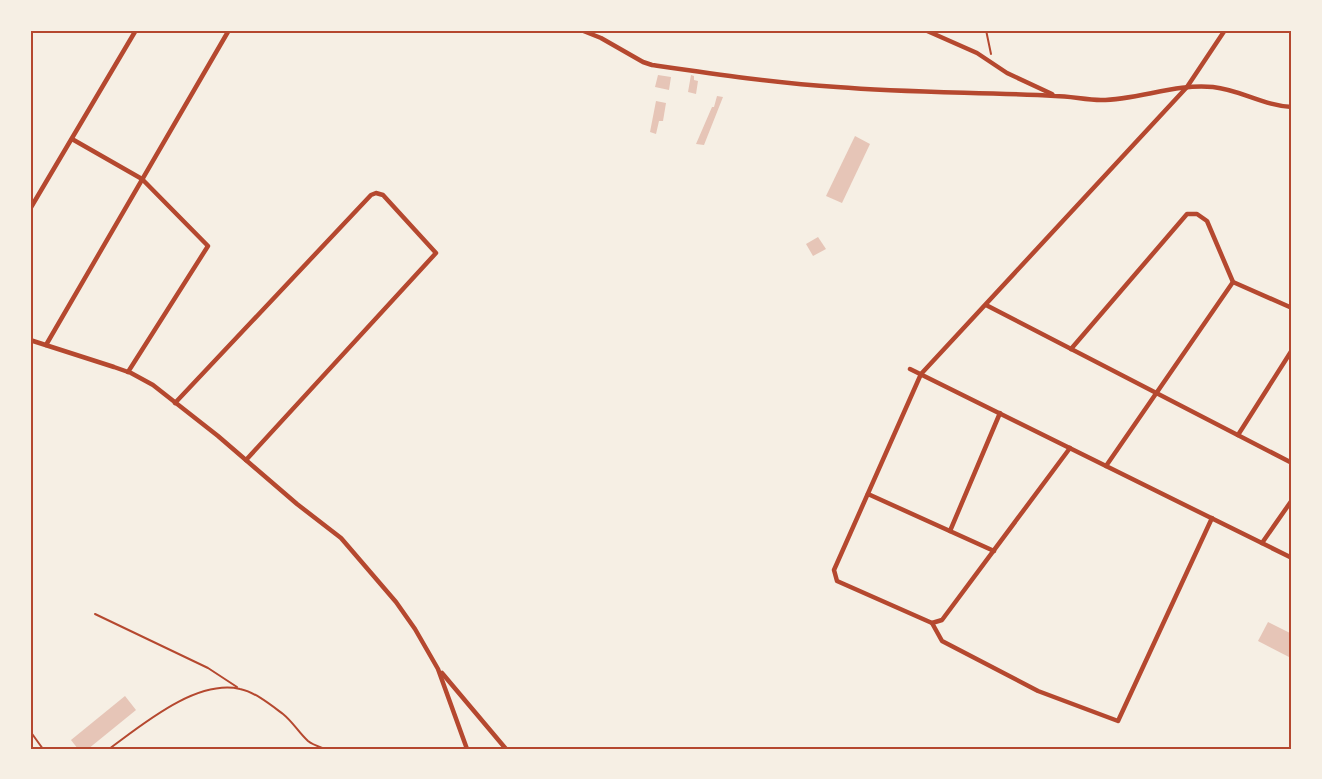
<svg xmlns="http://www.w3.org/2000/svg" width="1322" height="779" viewBox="0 0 1322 779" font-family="Overpass,sans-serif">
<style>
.building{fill:#e6c5b7}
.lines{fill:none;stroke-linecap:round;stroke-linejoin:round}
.path{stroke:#b5482f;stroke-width:2}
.minor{stroke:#b5482f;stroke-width:4.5}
.neatline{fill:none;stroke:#b5482f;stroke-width:2}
</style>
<rect width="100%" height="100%" fill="#f6efe4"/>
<!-- building -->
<g class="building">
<path d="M658,75L671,77L669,90L655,87Z"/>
<path d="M691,75L694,76V80L698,81L696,94L688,92Z"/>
<path d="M717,96L723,97L704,145L696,144L712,107H714Z"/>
<path d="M656,101L666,103L663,121H659L656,134L650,132Z"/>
<path d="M855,136L870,144L842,203L826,196Z"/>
<path d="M818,237L826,249L813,256L806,244Z"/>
<path d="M1268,622L1292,634V651L1289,657L1258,641Z"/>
<path d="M125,696L136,710L88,749H78L71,740Z"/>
</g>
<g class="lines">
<!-- path -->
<g class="path">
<path d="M986,30L991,54"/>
<path d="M95,614L208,668L237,687"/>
<path d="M30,731L43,749"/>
<path d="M109,749C142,725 196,679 240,689C255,692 271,705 283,714C293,722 299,733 308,741C313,745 320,747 325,749"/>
</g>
<!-- minor -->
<g class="minor">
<path d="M581,30L601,38L643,62L652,65C714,74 775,83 837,87C910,93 983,92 1055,96C1070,96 1086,100 1101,100C1138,100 1176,83 1213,87C1241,90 1265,106 1292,107"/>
<path d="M925,30L977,53L1007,73L1052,94"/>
<path d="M72,139L142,179L208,246L128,372"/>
<path d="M30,209L136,30"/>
<path d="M986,305L1292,463"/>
<path d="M30,340L114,367L131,373L153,385L218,436L297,504L341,538L396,602L415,629L438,669L467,749"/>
<path d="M46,345L229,30"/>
<path d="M1071,349L1187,214H1197L1207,221L1233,282L1292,308"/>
<path d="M910,369L1292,558"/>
<path d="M175,403L371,195L376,193L383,195L436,253L246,460"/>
<path d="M1238,435L1292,350"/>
<path d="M1070,448L942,620L932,623L837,581L834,570L921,374L1187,87L1225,30"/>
<path d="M1106,466L1233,282"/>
<path d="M868,494L994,551"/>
<path d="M950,531L1000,413"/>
<path d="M1262,543L1292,500"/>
<path d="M932,623L942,641L1038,691L1118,721L1212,518"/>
<path d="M442,673L506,749"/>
</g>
</g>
<!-- border -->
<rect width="1322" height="779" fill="none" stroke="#f6efe4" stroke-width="63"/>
<rect x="32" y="32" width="1258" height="716" class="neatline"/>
</svg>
